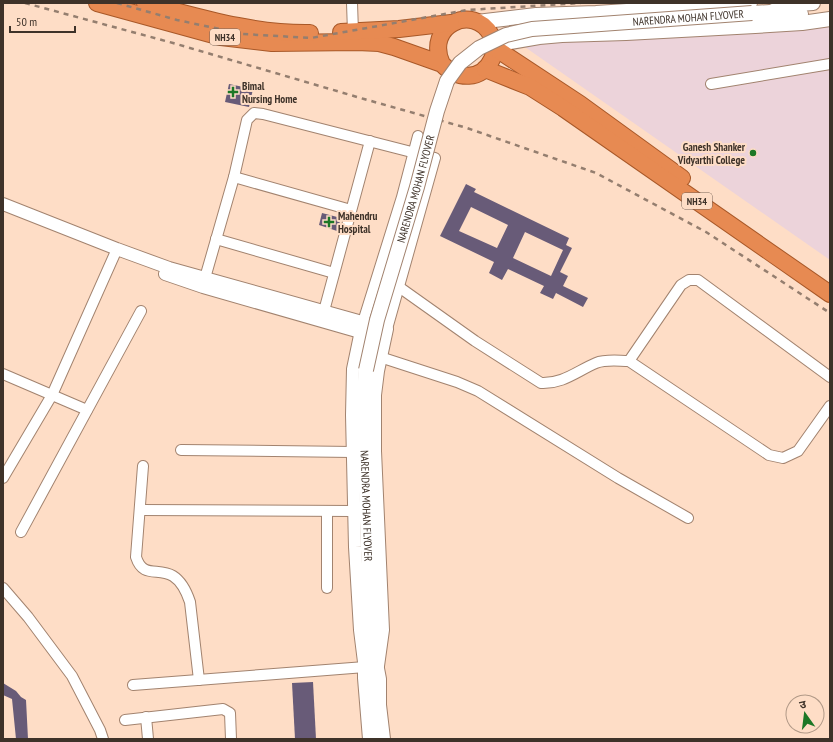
<svg xmlns="http://www.w3.org/2000/svg" width="833" height="742" viewBox="0 0 833 742" font-family="'PT Sans Narrow','Noto Sans Devanagari',sans-serif">
<style>
.education{fill:#ecd3da}
.building{fill:#685b78;fill-rule:evenodd}
.lines{fill:none;stroke-linecap:round;stroke-linejoin:round}
.minor-casing{stroke:#a2836f;stroke-width:12}
.tertiary-casing{stroke:#a2836f;stroke-width:14}
.secondary-casing{stroke:#a2836f;stroke-width:16}
.trunk-casing{stroke:#a85828;stroke-width:18}
.minor{stroke:#fff;stroke-width:10}
.tertiary{stroke:#fff;stroke-width:12}
.secondary{stroke:#fff;stroke-width:14}
.trunk{stroke:#e78a52;stroke-width:16}
.rail{stroke:#947e6f;stroke-width:2.5;stroke-dasharray:5 5;stroke-linecap:butt}
.secondary-bridge-casing{stroke:#a2836f;stroke-width:16;stroke-linecap:butt}
.secondary-bridge{stroke:#fff;stroke-width:14}
.poi-dot{fill:#1c7726;stroke:#feddc6;stroke-width:1.5}
.labels{text-anchor:middle;dominant-baseline:central;stroke-width:4;stroke-linejoin:round;paint-order:stroke}
.shield{fill:#feddc6;stroke:#786558;stroke-width:1}
.shield-label{font-size:10px;font-weight:bold;fill:#3e3229}
.street-label{font-size:11px;fill:#3e3229;stroke:#feddc6}
.poi-label{font-size:11px;font-weight:bold;fill:#3e3229;stroke:#feddc6;text-anchor:start}
</style>
<rect width="100%" height="100%" fill="#feddc6"/>
<!-- education -->
<path class="education" d="M830,26V260L522,45L600,37Z"/>
<!-- building -->
<g class="building">
<path d="M229,84L253,89L249,107L225,102Z"/>
<path d="M466,184L476,189L474,192L569,238L566,245L572,248L560,272L568,276L563,286L588,298L583,307L556,293L553,299L540,293L544,286L508,269L502,280L489,273L494,262L440,236ZM471,207L508,225L497,248L459,231ZM525,232L563,250L551,276L513,258Z"/>
<path d="M322,213L341,218L337,231L319,225Z"/>
<path d="M313,682L316,739H295L292,683Z"/>
<path d="M3,683L16,691L21,697L26,700L28,739H16L12,699L3,695Z"/>
</g>
<g class="lines">
<!-- minor casing -->
<g class="minor-casing">
<g id="minor">
<path d="M352,3L353,32"/>
<path d="M711,84L830,64"/>
<path d="M234,177L351,210"/>
<path d="M216,239L334,273"/>
<path d="M205,278L234,177L247,120L254,113L263,114L435,158L387,329"/>
<path d="M399,287L475,341L541,383C563,384 577,371 596,363C606,359 618,361 629,361"/>
<path d="M324,311L370,141"/>
<path d="M363,322L402,197L418,136"/>
<path d="M380,357L457,382L478,391L618,478L688,518"/>
<path d="M3,374L87,410"/>
<path d="M830,377L698,280H689L681,285L629,361L769,455L783,458L798,451L830,406"/>
<path d="M181,450L353,452"/>
<path d="M143,466L136,557C143,579 158,567 173,576C181,581 187,593 190,602L199,680"/>
<path d="M3,478L52,395L117,249"/>
<path d="M140,510L354,511"/>
<path d="M21,532L141,311"/>
<path d="M3,588L28,617L72,676L100,730L103,739"/>
<path d="M327,588V511"/>
<path d="M133,685L365,667"/>
<path d="M146,717L148,739"/>
<path d="M125,720L223,709L230,713L231,739"/>
</g>
</g>
<!-- tertiary casing -->
<g class="tertiary-casing">
<g id="tertiary">
<path d="M3,204L117,249L169,268L387,329L378,371L375,395V451L383,630L378,666"/>
<path d="M165,274L203,287L381,338"/>
<path d="M362,326L353,369L352,415L355,547L360,630L364,662"/>
</g>
</g>
<!-- secondary casing -->
<g class="secondary-casing">
<g id="secondary">
<path d="M771,12L786,5L813,3"/>
<path d="M752,13L771,12L788,15L801,14"/>
<path d="M477,22L536,15L596,13L750,3"/>
<path d="M494,45L539,37L562,35L626,33L755,26L802,23L830,19"/>
<path id="s1" d="M366,370L363,403L371,637L379,679V705L383,739"/>
<path d="M370,644L365,667V678L370,739"/>
</g>
</g>
<!-- trunk casing -->
<g class="trunk-casing">
<g id="trunk">
<path d="M97,3L221,37L272,43L357,42L379,43L394,47L442,64C457,80 482,81 492,59C496,51 495,42 491,35C474,3 424,25 442,64"/>
<path d="M145,3C199,17 253,34 310,33"/>
<path d="M341,32L399,29L451,23"/>
<path d="M495,48L580,104L682,178"/>
<path d="M485,69L530,87L563,108L830,294"/>
</g>
</g>
<!-- minor -->
<use href="#minor" class="minor"/>
<!-- tertiary -->
<use href="#tertiary" class="tertiary"/>
<!-- secondary -->
<use href="#secondary" class="secondary"/>
<!-- trunk -->
<use href="#trunk" class="trunk"/>
<!-- rail -->
<g class="rail">
<path d="M25,3L173,43L364,99L467,128L596,173L706,232L830,313"/>
<path d="M117,3L177,20L243,34L311,38L467,10L581,3"/>
</g>
<!-- secondary-bridge casing -->
<g class="secondary-bridge-casing">
<g id="secondary-bridge">
<path id="s2" d="M366,370L377,320L417,187L437,111L447,81L460,63L479,48L506,35L532,29L752,13"/>
</g>
</g>
<!-- secondary-bridge -->
<use href="#secondary-bridge" class="secondary-bridge"/>
</g>
<!-- markers -->
<g class="poi-dot">
<path d="M231 86h4v4h4v4h-4v4h-4v-4h-4v-4h4z"/>
<circle cx="753" cy="153" r="4"/>
<path d="M327 216h4v4h4v4h-4v4h-4v-4h-4v-4h4z"/>
</g>
<g class="labels">
<!-- shield labels -->
<g class="shield">
<rect x="210" y="29" width="30" height="16" rx="3"/>
<rect x="682" y="193" width="30" height="16" rx="3"/>
</g>
<g class="shield-label">
<text x="225" y="37">NH34</text>
<text x="697" y="201">NH34</text>
</g>
<!-- street labels -->
<g class="street-label">
<text stroke="none"><textPath href="#s2" startOffset="560">NARENDRA MOHAN FLYOVER</textPath></text>
<text stroke="none"><textPath href="#s2" startOffset="188">NARENDRA MOHAN FLYOVER</textPath></text>
<text stroke="none"><textPath href="#s1" startOffset="136">NARENDRA MOHAN FLYOVER</textPath></text>
</g>
<!-- poi labels -->
<g class="poi-label">
<text x="242" y="86">Bimal<tspan x="242" dy="13">Nursing Home</tspan></text>
<text x="745" y="147" text-anchor="end">Ganesh Shanker<tspan x="745" dy="13">Vidyarthi College</tspan></text>
<text x="338" y="216">Mahendru<tspan x="338" dy="13">Hospital</tspan></text>
</g>
</g>
<!-- border -->
<rect width="833" height="742" fill="none" stroke="#3e3229" stroke-width="8"/>
<!-- north arrow -->
<g transform="translate(805 714) rotate(346)"><circle r="19" fill="#feddc6" stroke="#b19987"/>
<path d="M0-3L7 15L0 10L-7 15Z" fill="#1c7726"/>
<text y="-6" font-size="11" font-weight="bold" text-anchor="middle" fill="#3e3229">उ</text>
</g>
<!-- scale -->
<path d="M10 26v6h65v-6" fill="none" stroke="#3e3229" stroke-width="2"/>
<text x="16" y="26" font-size="12" fill="#3e3229" stroke="#feddc6" stroke-width="3" paint-order="stroke">50 m</text>
</svg>
